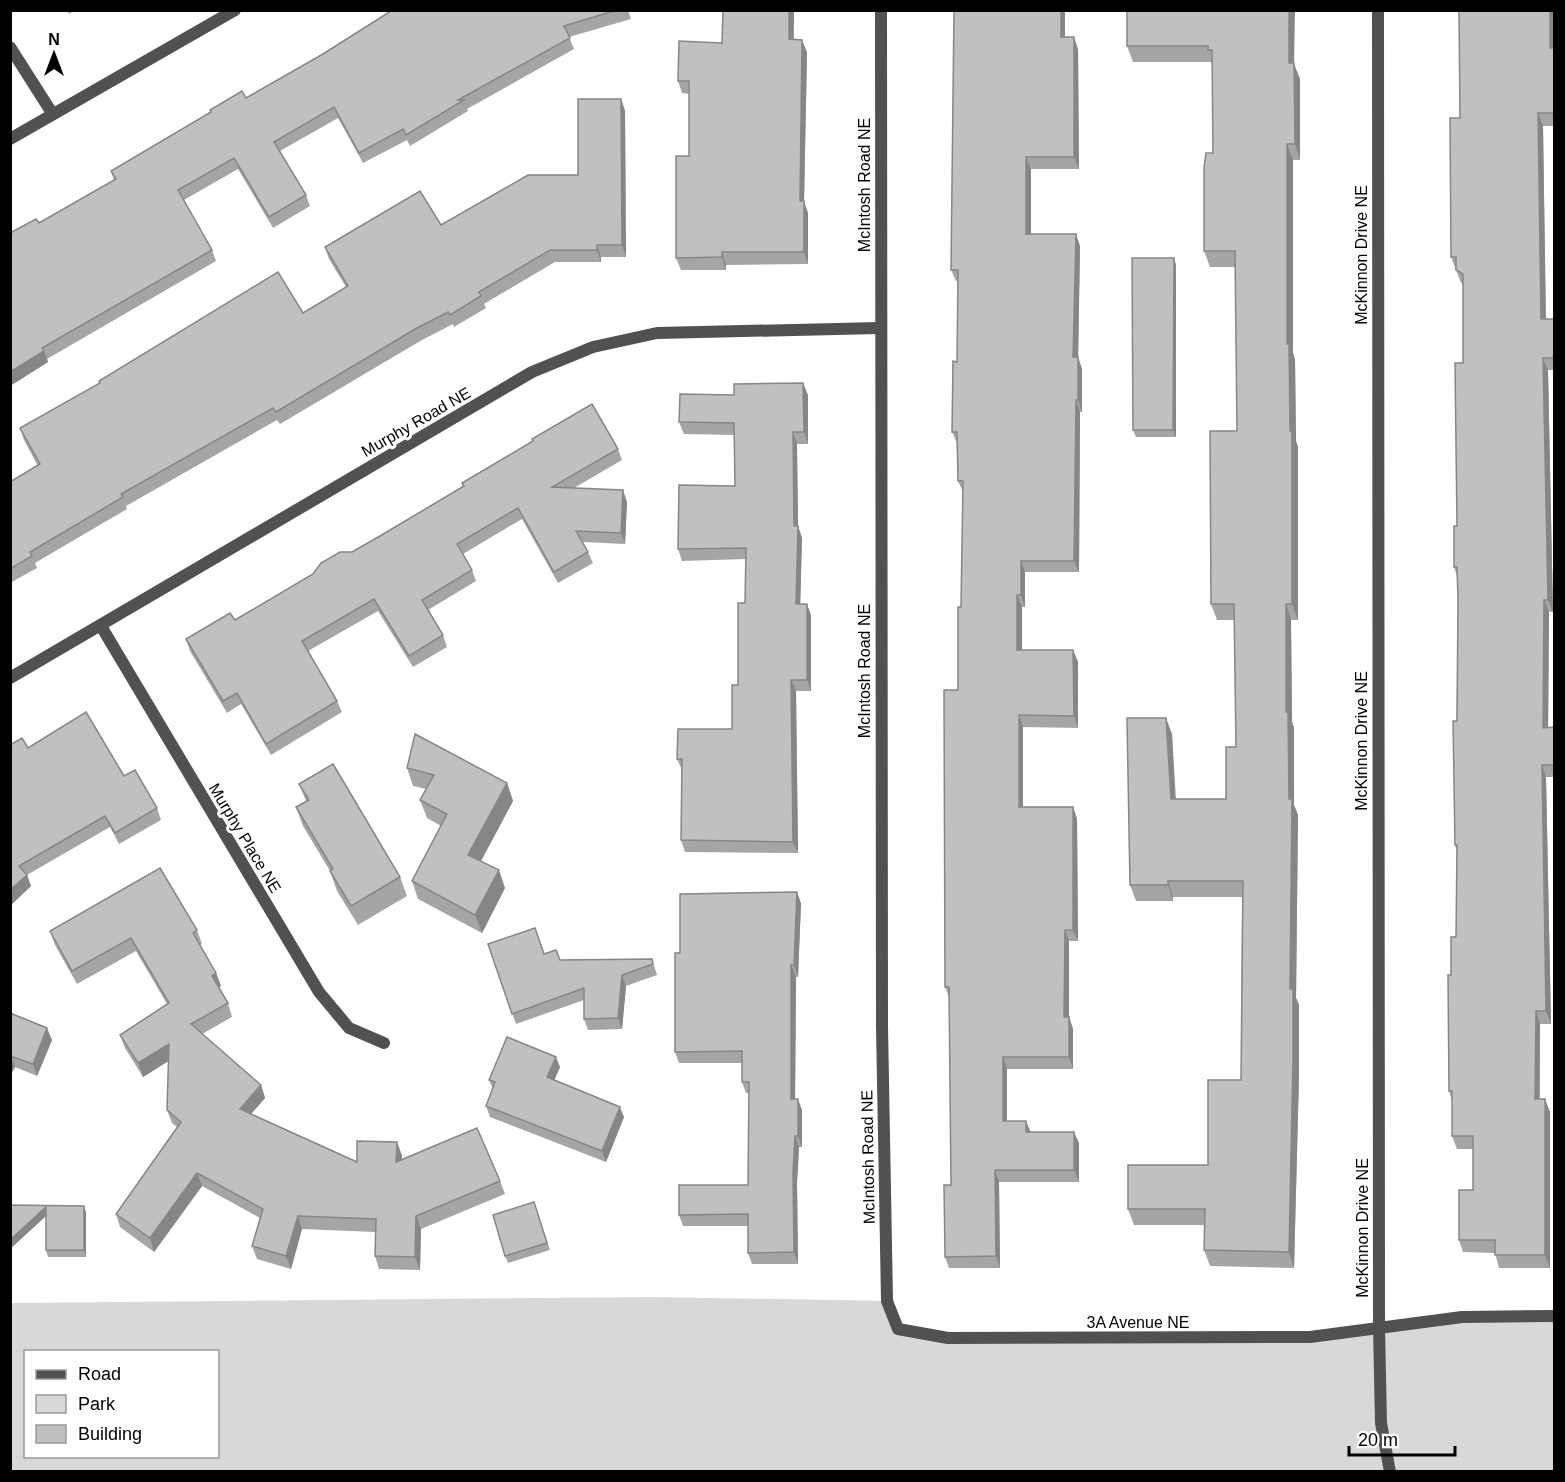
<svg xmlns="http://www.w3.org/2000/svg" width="1565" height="1482" viewBox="0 0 1565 1482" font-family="Arial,sans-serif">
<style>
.green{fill:#d8d8d8;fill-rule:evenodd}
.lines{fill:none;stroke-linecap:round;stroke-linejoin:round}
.street{stroke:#515151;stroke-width:12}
.wall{fill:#a5a5a5}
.shaded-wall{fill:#868686}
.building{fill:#c0c0c0;stroke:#868686;stroke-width:1.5}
.labels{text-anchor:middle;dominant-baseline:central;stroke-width:6;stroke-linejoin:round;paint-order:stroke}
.street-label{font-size:16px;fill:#000;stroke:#fff}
</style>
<rect width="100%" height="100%" fill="#fff"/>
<!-- green -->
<path class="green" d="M653,1297L887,1301L898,1329L948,1338L1310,1337L1379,1327L1554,1316V1471H11L10,1303ZM26,1352H218V1456H26Z"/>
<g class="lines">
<!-- street -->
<g class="street">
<path d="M881,10L882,1026L887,1301L898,1329L948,1338L1310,1337L1462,1317L1554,1316"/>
<path d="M1378,10L1379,1327L1381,1423L1390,1472"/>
<path d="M10,47L52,113"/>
<path d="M10,139L235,10"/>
<path d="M101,626L319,992L349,1028L384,1043"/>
<path d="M10,678L532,372L593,347L657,333L879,328"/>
</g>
</g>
<!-- wall -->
<g class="wall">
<path d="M67,10H75L69,14Z"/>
<path d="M391,10H628L631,19L569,37L574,49L467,109L468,111L410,146L407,140L363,163L338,118L280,151L306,195L310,206L273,228L238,169L184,200L212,250L216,261L47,359L48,362L10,386V233L39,223L114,180L111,171L211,113L210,110L246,98L323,54L391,12Z"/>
<path d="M723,10H794V39L807,52L804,202L808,213V264L726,265V270H681L676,258L689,156V94L682,93L678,81L722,43Z"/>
<path d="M1065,10V37L1078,49L1079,169H1031V234L1080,246L1078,357L1082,369V412H1080L1079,572H1025V607H1022V650H1073L1078,662V728L1023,727V807H1073L1077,819L1078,941H1069V1017L1073,1029V1069H1007V1121L1030,1132L1079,1143V1182H999L1000,1268H949L945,1257L951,1185L949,997L945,987L961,607L963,492L958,481L957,443L952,432L957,362L958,281H956L951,270Z"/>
<path d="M1127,10L1294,64L1300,79V160H1293L1292,261L1293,353L1295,360L1296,441L1298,447V620H1291L1292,722L1294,728V805L1298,815L1296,998L1299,1005V1075L1294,1268L1210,1266L1204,1250L1205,1225H1134L1128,1209L1208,1165L1241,1080L1242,897H1173V901H1136L1130,885L1172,734L1176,799H1226L1236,747L1234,620H1217L1211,604L1237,431L1235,267H1210L1204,251L1213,153L1212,62H1133L1127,46Z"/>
<path d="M1459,10H1554V126H1543L1546,319H1554V370H1548L1553,612H1549L1548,728L1554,727V777H1546L1551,1024H1540V1099L1550,1112V1268H1499L1495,1253L1463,1252L1459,1240L1473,1190V1149H1457L1452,1136V1100L1449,1091L1451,975L1456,937L1457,851L1455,845L1458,600L1457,576L1454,567L1457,526L1463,363V284L1461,283L1451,257L1460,118Z"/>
<path d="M621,99L625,111L626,257H601V262H555L484,304L486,308L454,327L453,324L422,340L280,424L277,420L126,506L127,509L35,563L37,568L10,583V482L38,466L24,440L20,428L303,313L346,287L329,259L325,247L441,225L578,175Z"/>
<path d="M1176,265V437H1136L1133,430Z"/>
<path d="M808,395V444H797L798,526L802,538L800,604L811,615V691H796L798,853L685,852L681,840L682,770L677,759L732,729L738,685L745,603L746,559L682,561L678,549L735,486L734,435L684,434L679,422Z"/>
<path d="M618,449L622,460L574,488L627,502L625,544L583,542L588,552L593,563L558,583L522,519L463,554L472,570L476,581L428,610L443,635L447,647L413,667L378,611L308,651L337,701L342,712L271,755L241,704L227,713L190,651L186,639L235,620L463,487L462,483Z"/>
<path d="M10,745L28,748L124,776L157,808L161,820L119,844L110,827L27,875L31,886L10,906Z"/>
<path d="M407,768L507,783L513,801L481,861L505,888L482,933L418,899L412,881L441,826L427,818L420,800L426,789L413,786Z"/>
<path d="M299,784L400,877L407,896L358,925L337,891L330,871L303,826L296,807L306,801Z"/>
<path d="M801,903L798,977H796L795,1099L802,1110V1147H799L797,1183L798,1264H752L748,1253V1226H683L679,1215L748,1185L749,1093H746L742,1082V1063H679L675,1052L680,953Z"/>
<path d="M197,930L202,944L200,945L216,973L221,986L218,988L228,1003L232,1017L202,1034L261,1085L265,1098L251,1114L357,1162L397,1142L402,1156L401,1160L500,1181L505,1194L421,1229L420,1270L379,1269L375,1256V1232L302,1229L291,1269L257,1259L252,1246L260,1218L202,1186L154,1252L120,1227L116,1214L177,1127L172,1123L167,1110L169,1061L143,1077L125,1048L120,1035L167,1004L136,951L77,984L55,945L50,931Z"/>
<path d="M488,944L544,954L560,960L652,959L657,975L626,986L622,1029L588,1030L584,1019V1000L516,1024Z"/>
<path d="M10,1013L52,1040L37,1076L15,1067L10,1076Z"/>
<path d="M560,1067L554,1080L624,1117L606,1162L490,1117L486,1106L493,1089L489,1080Z"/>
<path d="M534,1202L550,1250L508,1263L505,1256Z"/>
<path d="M10,1205L86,1212V1257H48L46,1250V1216L10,1249Z"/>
</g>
<!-- shaded-wall -->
<g class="shaded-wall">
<path d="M789,10H794L793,52L789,39Z"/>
<path d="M1061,10H1065V49L1061,37Z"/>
<path d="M1289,10H1295L1294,64L1300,79V160L1295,144L1289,63Z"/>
<path d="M1550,10H1554V61L1550,48Z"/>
<path d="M1074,37L1078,49L1079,169L1074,157Z"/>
<path d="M802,40L807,52L804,202L808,213V264L804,252L800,201Z"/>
<path d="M621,99L625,111L626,257L622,245Z"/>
<path d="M1538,113L1543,126L1546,331L1541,319Z"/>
<path d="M1287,144L1293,160V353L1295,360L1296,441L1298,447V620L1292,604L1290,431L1287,344Z"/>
<path d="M1026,157L1031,169V246L1026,234Z"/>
<path d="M1076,234L1080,246L1078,369L1073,357Z"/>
<path d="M597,245L601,257V262L597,250Z"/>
<path d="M722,252L726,265V270L722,257Z"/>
<path d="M1174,258L1176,265V437L1173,430Z"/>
<path d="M44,351L48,362L10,386V372Z"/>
<path d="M1078,357L1082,369V412L1078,400Z"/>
<path d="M1543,358L1548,370L1553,612L1548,600Z"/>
<path d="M803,383L808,395V444L804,432Z"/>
<path d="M1076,400L1080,412L1079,572L1074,561Z"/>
<path d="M793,432L797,444L798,526L802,538L800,615L796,604Z"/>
<path d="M623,490L627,502L625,544L621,533Z"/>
<path d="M1021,561L1025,572V607L1021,595Z"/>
<path d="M1017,595L1022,607V662L1017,650Z"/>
<path d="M1544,600L1549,612L1548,740L1543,728Z"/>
<path d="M807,604L811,615V691L807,680Z"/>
<path d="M1286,604L1291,620L1292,722L1294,728V805L1298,815L1296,998L1299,1005V1075L1294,1268L1289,1252L1290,989L1289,799L1286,712Z"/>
<path d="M1073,650L1078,662V728L1074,716Z"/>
<path d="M791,680L796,691L798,853L793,842Z"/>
<path d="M1019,715L1023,727V819L1019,807Z"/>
<path d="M1166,718L1172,734L1176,815L1171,799Z"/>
<path d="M1542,765L1546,777L1551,1024L1546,1011Z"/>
<path d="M507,783L513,801L475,872L468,855Z"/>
<path d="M1073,807L1077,819L1078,941L1073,930Z"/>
<path d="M499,870L505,888L482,933L475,915Z"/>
<path d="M27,875L31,886L10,906V890Z"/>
<path d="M1168,881L1173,897V901L1168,885Z"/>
<path d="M797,892L801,903L798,977L794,965Z"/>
<path d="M1065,930L1069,941V1029L1064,1017Z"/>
<path d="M791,965L796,977L795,1110L791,1099Z"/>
<path d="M216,973L221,986L216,989L212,976Z"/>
<path d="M622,975L626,986L622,1029L618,1018Z"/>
<path d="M1536,1011L1540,1024L1539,1112L1535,1099Z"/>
<path d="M1069,1017L1073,1029V1069L1069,1057Z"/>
<path d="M47,1028L52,1040L37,1076L33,1064Z"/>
<path d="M169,1044L174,1057L143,1077L138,1063Z"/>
<path d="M11,1056L15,1067L10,1076Z"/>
<path d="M556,1057L560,1067L551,1088L547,1077Z"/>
<path d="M1003,1057L1007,1069V1133L1003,1121Z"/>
<path d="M261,1085L265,1098L244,1122L240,1109Z"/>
<path d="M798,1099L802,1110V1147L798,1136Z"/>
<path d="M1545,1099L1550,1112V1268L1545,1255Z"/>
<path d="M620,1107L624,1117L606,1162L602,1151Z"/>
<path d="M1026,1121L1031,1133L1026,1132Z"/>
<path d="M1074,1132L1079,1143V1182L1074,1170Z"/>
<path d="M795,1136L799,1147L797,1183L798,1264L794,1252L793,1172Z"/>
<path d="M397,1142L402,1156L401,1176L396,1162Z"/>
<path d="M995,1170L999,1182L1000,1268L996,1256Z"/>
<path d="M197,1173L202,1186L154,1252L150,1238Z"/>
<path d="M84,1206L86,1212V1257L84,1250Z"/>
<path d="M46,1207L48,1214L10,1249V1240Z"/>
<path d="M298,1216L302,1229L291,1269L286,1256Z"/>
<path d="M416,1216L421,1229L420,1270L415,1257Z"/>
</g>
<!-- building -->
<g class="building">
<path d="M391,10H617L564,26L570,38L458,100H464L406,135L403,129L359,153L334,107L274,142L306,195L269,217L234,158L178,190L212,250L42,348L44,351L10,372V233L36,219L39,223L116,179L111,171L211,112L210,110L242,91L246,98L323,54L391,11Z"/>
<path d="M723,10H789V39L802,40L800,201H804V252H722V257L676,258V156H689V81H678L679,41L722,43Z"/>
<path d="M954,10H1061V37H1074V157H1026V234H1076L1073,357H1078V400H1076L1074,561H1021V595H1017V650H1073L1074,716L1019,715V807H1073V930H1065L1064,1017H1069V1057H1003V1121H1026V1132H1074V1170H995L996,1256L945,1257L944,1185H951L949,987H945L944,690H958V607H961L963,481H958L957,432H952L953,361L957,362L958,270H951Z"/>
<path d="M1127,10H1289V63H1294L1295,144H1287V344H1289L1290,431H1292V604H1286V712H1288L1289,799H1292L1290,989H1293V1059L1289,1252L1204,1250L1205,1209H1128V1165H1208V1080H1241L1243,881H1168V885H1130L1127,718H1166L1171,799H1226V747H1236L1234,604H1211L1210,431H1237L1235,251H1204V168L1206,153H1213L1212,50H1208V46H1127Z"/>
<path d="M1459,10H1550V48H1554V113H1538L1541,319H1554V358H1543L1548,600H1544L1543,728L1554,727V765H1542L1546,1011H1536L1535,1099H1545V1255H1495V1240H1459V1190H1473V1136H1452V1091H1449L1448,975H1451V937H1456L1457,845H1455L1453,721H1457L1458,600L1457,567H1454V526H1457L1455,363H1463V274L1456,270V257H1451L1450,118H1460Z"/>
<path d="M578,99H621L622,245H597V250H550L479,292L481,296L450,315L448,312L417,328L276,412L273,408L121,494L123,497L30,552L32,556L10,569V482L40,464L20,428L100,383L99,381L278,272L303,313L348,286L325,247L420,191L441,225L528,175H578Z"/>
<path d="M1132,258H1174L1173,430H1133Z"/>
<path d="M803,383L804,432H793L794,526H798L796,604H807V680H791L793,842L681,840L682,759H677L678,729H732V685H738V603H745L746,548L678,549L679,485L735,486L734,423L679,422L680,394L734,395V384Z"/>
<path d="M592,404L618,449L552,487L623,490L621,533L576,531L588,552L554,572L518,508L457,544L472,570L422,600L443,635L409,656L374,599L302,641L337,701L266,744L237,693L223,701L186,639L230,613L235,620L313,574L321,563L340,552H352L380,536L464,486L462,483L533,441L532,439Z"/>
<path d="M86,712L124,776L135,770L157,808L115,833L105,816L19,866L27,875L10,890V745L22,738L28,748Z"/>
<path d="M415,734L507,783L468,855L499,870L475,915L412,881L447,814L420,800L434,775L407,768Z"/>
<path d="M333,764L400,877L351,906L330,871L333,869L296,807L309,800L299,784Z"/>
<path d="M160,868L197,930L193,933L216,973L212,976L228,1003L191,1024L261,1085L240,1109L357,1162V1141L397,1142L396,1162L477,1128L500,1181L416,1216L415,1257L375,1256L376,1219L298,1216L286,1256L252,1246L263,1209L197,1173L150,1238L116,1214L181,1122L167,1110L169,1044L138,1063L120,1035L169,1003L131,938L72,971L50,931Z"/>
<path d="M797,892L794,965H791V1099H798V1136H795L793,1172L794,1252L748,1253V1214L679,1215V1185H748L749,1082H742V1051L675,1052V953H680V894Z"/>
<path d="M535,928L544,954L556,950L560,960L652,959L653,964L622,975L618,1018L584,1019V988L512,1014L488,944Z"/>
<path d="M10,1013L47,1028L33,1064L10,1056Z"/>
<path d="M507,1037L556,1057L547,1077L620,1107L602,1151L486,1106L495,1082L489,1080Z"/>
<path d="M534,1202L547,1243L505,1256L493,1215Z"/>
<path d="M10,1205L84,1206V1250H46V1207L10,1240Z"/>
</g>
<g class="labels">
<!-- street labels -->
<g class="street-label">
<text transform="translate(864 185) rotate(-90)">McIntosh Road NE</text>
<text transform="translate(1361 255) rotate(-90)">McKinnon Drive NE</text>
<text transform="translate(416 422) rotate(-30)">Murphy Road NE</text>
<text transform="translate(864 671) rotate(-90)">McIntosh Road NE</text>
<text transform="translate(1361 741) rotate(-90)">McKinnon Drive NE</text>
<text transform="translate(245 838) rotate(59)">Murphy Place NE</text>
<text transform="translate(868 1157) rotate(-91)">McIntosh Road NE</text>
<text transform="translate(1362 1228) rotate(-90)">McKinnon Drive NE</text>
<text x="1138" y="1322">3A Avenue NE</text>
</g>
</g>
<!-- border -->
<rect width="1565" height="1482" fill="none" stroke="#000000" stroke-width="24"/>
<!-- legend -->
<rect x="24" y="1350" width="195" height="108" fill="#ffffff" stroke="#999999" stroke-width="1.5"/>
<rect x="36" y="1370" width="30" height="9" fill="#515151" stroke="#999999" stroke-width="1.5"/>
<text x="78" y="1380" font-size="18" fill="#000000">Road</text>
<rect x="36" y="1395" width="30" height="18" fill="#d8d8d8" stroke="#999999" stroke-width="1.5"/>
<text x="78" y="1410" font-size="18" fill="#000000">Park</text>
<rect x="36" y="1425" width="30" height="18" fill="#c0c0c0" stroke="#999999" stroke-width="1.5"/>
<text x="78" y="1440" font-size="18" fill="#000000">Building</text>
<!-- north arrow -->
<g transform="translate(54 54)" stroke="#ffffff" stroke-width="4.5" paint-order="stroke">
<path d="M0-4.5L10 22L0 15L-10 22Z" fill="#000000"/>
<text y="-9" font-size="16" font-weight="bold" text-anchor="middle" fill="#000000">N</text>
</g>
<!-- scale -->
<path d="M1349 1446v9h106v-9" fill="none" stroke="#000000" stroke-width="3"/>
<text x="1358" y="1446" font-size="18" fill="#000000" stroke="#ffffff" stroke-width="4.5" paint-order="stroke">20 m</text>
</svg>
